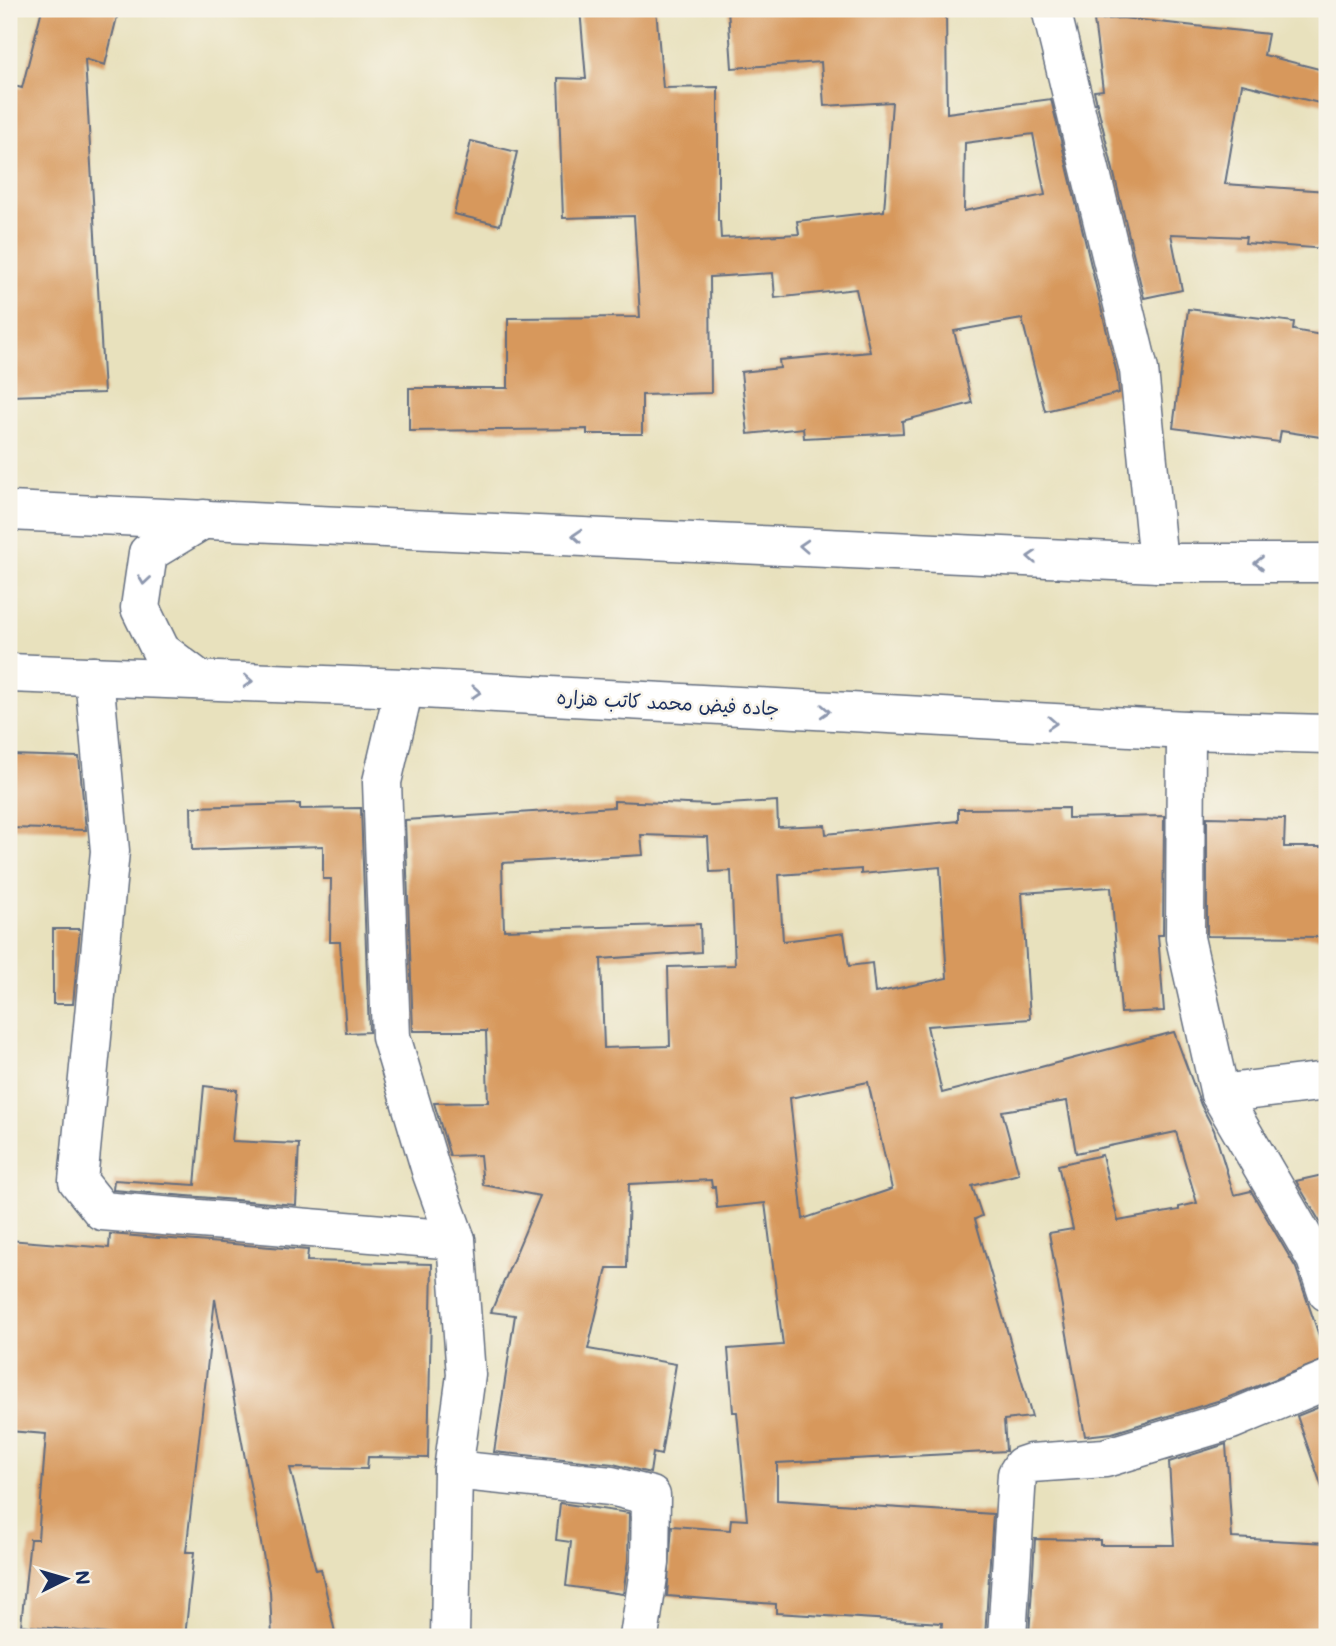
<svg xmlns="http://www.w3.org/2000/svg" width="1336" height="1646" viewBox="0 0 1336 1646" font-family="Mali,'Playpen Sans Arabic',sans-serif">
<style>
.building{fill:#d7985c;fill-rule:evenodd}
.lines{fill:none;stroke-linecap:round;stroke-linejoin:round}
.minor-casing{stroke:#636d7f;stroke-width:41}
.major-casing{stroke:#636d7f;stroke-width:41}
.minor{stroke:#fff;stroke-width:38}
.major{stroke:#fff;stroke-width:38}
.oneway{stroke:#8d97ae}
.labels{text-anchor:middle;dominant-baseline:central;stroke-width:5;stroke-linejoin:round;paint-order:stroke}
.street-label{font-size:19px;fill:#1b2f5e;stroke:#f7f3e8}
</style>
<rect width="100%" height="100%" fill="#f7f3e8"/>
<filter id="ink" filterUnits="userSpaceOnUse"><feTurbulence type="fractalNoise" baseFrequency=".0143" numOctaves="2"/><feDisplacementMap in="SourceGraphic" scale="14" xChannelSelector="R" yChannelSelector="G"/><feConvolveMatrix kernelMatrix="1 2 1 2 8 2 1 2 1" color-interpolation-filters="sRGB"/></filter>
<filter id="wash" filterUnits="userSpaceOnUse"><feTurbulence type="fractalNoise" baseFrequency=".00686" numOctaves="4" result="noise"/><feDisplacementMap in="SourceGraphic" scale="28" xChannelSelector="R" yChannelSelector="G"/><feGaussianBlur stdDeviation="1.57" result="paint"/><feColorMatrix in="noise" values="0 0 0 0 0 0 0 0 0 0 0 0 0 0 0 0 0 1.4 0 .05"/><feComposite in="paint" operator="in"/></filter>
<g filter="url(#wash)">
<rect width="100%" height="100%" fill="#e8e1bd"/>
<g id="blocks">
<!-- building -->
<g class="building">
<path d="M42,9H119L105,65L85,59L104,393L9,396L10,85L22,88Z"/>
<path d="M580,9H656L663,88L718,87V221H720L721,238L799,234L797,221L884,211L892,102L824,106L821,62L732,68L728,9H946L947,113L1051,99L1117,374L1119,393L1045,411L1022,319L954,331L972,403L902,421L903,433L804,438L803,428L748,434L741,372L780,368L779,360L870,352L856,289L775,298L773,273L710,277L711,393L642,395V434H587V429L409,431V388H508V318L640,317L634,216L563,218L558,78L586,79ZM1033,134L1045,195L964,211L965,143Z"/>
<path d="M1122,18L1268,34L1264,55L1327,71V105L1242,84L1225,184L1327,191V249L1245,243L1246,237L1171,234L1182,290L1144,298L1094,91L1103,90L1094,20Z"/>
<path d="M471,141L517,152L500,225L454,214Z"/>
<path d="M1188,309L1294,322L1293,330L1327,336V438L1281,431L1279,442L1173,428Z"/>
<path d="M9,755L79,757L86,830L9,828Z"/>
<path d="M614,801L712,805L777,801L778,827L825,825L826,834L958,821V809L1068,808V818L1164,816L1163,935H1158L1164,1011L1121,1013L1111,887L1022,893L1030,1019L927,1026L942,1093L1174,1032L1201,1105L1214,1130L1234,1195L1251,1191L1296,1268L1327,1359L1224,1399L1112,1433L1085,1436L1049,1233L1073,1229L1058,1165L1102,1155L1118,1221L1179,1210V1207L1197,1203L1176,1132L1076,1153L1067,1101L1002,1111L1019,1174L972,1186L982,1216L975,1219L1032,1417L1004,1420L1006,1451L777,1463V1500L993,1514L985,1637H941L942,1623L776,1613V1604L667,1596L672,1526L730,1530L731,1519L747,1520L737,1412H733L728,1349L783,1345L765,1203L717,1208L715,1187H712L711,1180L629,1184L627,1268H607L588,1349L676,1364L661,1455L653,1453L650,1473L613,1464L494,1452L515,1315L491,1312L540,1196L483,1185L480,1155L450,1156L434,1103L488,1102L486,1031H413L405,820L614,807ZM641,835L708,837L710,872L731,871L735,965L668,967L670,1046L604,1048L601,959L701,952L700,924L504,930L502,863L643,855ZM940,867L947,978L875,993L872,963L849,966L844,933L783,941L779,875L861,869V874ZM868,1082L892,1189L803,1219L790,1098Z"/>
<path d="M300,804V809L361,808L369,1032L346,1033L340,942H330L331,879H323V846L192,850L191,807Z"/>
<path d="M1207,817L1285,819L1284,847H1327V937L1207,936Z"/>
<path d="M53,929H80L73,1004H53Z"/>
<path d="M204,1086L237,1090L232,1141L299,1144L296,1205L113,1190L114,1180L195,1185Z"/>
<path d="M1327,1174V1227H1323L1296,1181Z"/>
<path d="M110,1234L308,1250L307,1261L432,1264L428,1458L368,1457L367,1469L290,1468L316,1570L321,1569L336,1637H272L270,1591L215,1299L186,1552H194L185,1637H108L109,1634L21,1625L30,1539H38L46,1434L9,1431V1240L109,1248Z"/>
<path d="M1327,1404V1489L1323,1490L1297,1416Z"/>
<path d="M1226,1444L1232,1538L1327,1543V1637L1029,1636L1035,1539L1100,1540V1545H1174L1169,1462Z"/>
<path d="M560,1503L629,1513L628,1561L623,1594L566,1586L571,1542L556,1540Z"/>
</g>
</g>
</g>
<g filter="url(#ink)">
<use href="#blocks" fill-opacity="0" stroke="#636d7f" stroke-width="2"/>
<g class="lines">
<!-- minor casing -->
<g class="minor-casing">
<g id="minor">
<path d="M1051,9L1139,370L1158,563"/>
<path d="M94,676L110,851L78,1181L102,1211L456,1240"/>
<path d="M404,688L382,782L391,1037L432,1174L456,1240L466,1375L453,1470L450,1637"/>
<path d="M1186,730L1185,938L1220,1094L1316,1259L1327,1292"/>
<path d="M1220,1094L1327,1081"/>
<path d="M453,1470L611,1486L651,1496L650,1563L639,1637"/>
<path d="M1007,1637L1017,1474L1022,1466L1031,1463L1105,1458L1231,1420L1327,1380"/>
</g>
</g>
<!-- major casing -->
<g class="major-casing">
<g id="major">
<path d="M9,511L1158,563H1327"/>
<path d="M9,673L404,688L1186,730L1327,734"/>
<path d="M197,678L161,651L140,608L148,553L204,519"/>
</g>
</g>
<!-- minor -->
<use href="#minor" class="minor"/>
<!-- major -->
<use href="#major" class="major"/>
</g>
<!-- one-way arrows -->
<defs><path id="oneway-chevron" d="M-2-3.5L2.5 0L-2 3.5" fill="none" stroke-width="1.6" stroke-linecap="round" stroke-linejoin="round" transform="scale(1.75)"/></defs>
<g class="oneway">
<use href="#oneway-chevron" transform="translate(577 536) rotate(-177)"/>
<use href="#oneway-chevron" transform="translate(804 546) rotate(-177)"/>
<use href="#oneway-chevron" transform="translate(1032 557) rotate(-177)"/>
<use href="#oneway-chevron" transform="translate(1259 563) rotate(-180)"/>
<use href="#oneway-chevron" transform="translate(144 580) rotate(98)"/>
<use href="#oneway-chevron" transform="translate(248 681) rotate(3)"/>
<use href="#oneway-chevron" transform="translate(476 692) rotate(3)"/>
<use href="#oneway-chevron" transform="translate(825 711) rotate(3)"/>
<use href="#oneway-chevron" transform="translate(1052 723) rotate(3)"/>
</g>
</g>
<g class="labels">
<!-- street labels -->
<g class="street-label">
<text transform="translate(668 702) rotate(3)">جاده فیض محمد کاتب هزاره</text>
</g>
</g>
<!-- margin -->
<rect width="1336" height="1646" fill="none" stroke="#f7f3e8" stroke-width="35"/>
<!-- north arrow -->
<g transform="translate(66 1579) rotate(85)" stroke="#f7f3e8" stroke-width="5" paint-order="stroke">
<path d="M0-5L12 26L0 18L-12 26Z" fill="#1b2f5e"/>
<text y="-10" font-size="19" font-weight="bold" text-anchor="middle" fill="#1b2f5e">N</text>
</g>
</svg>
